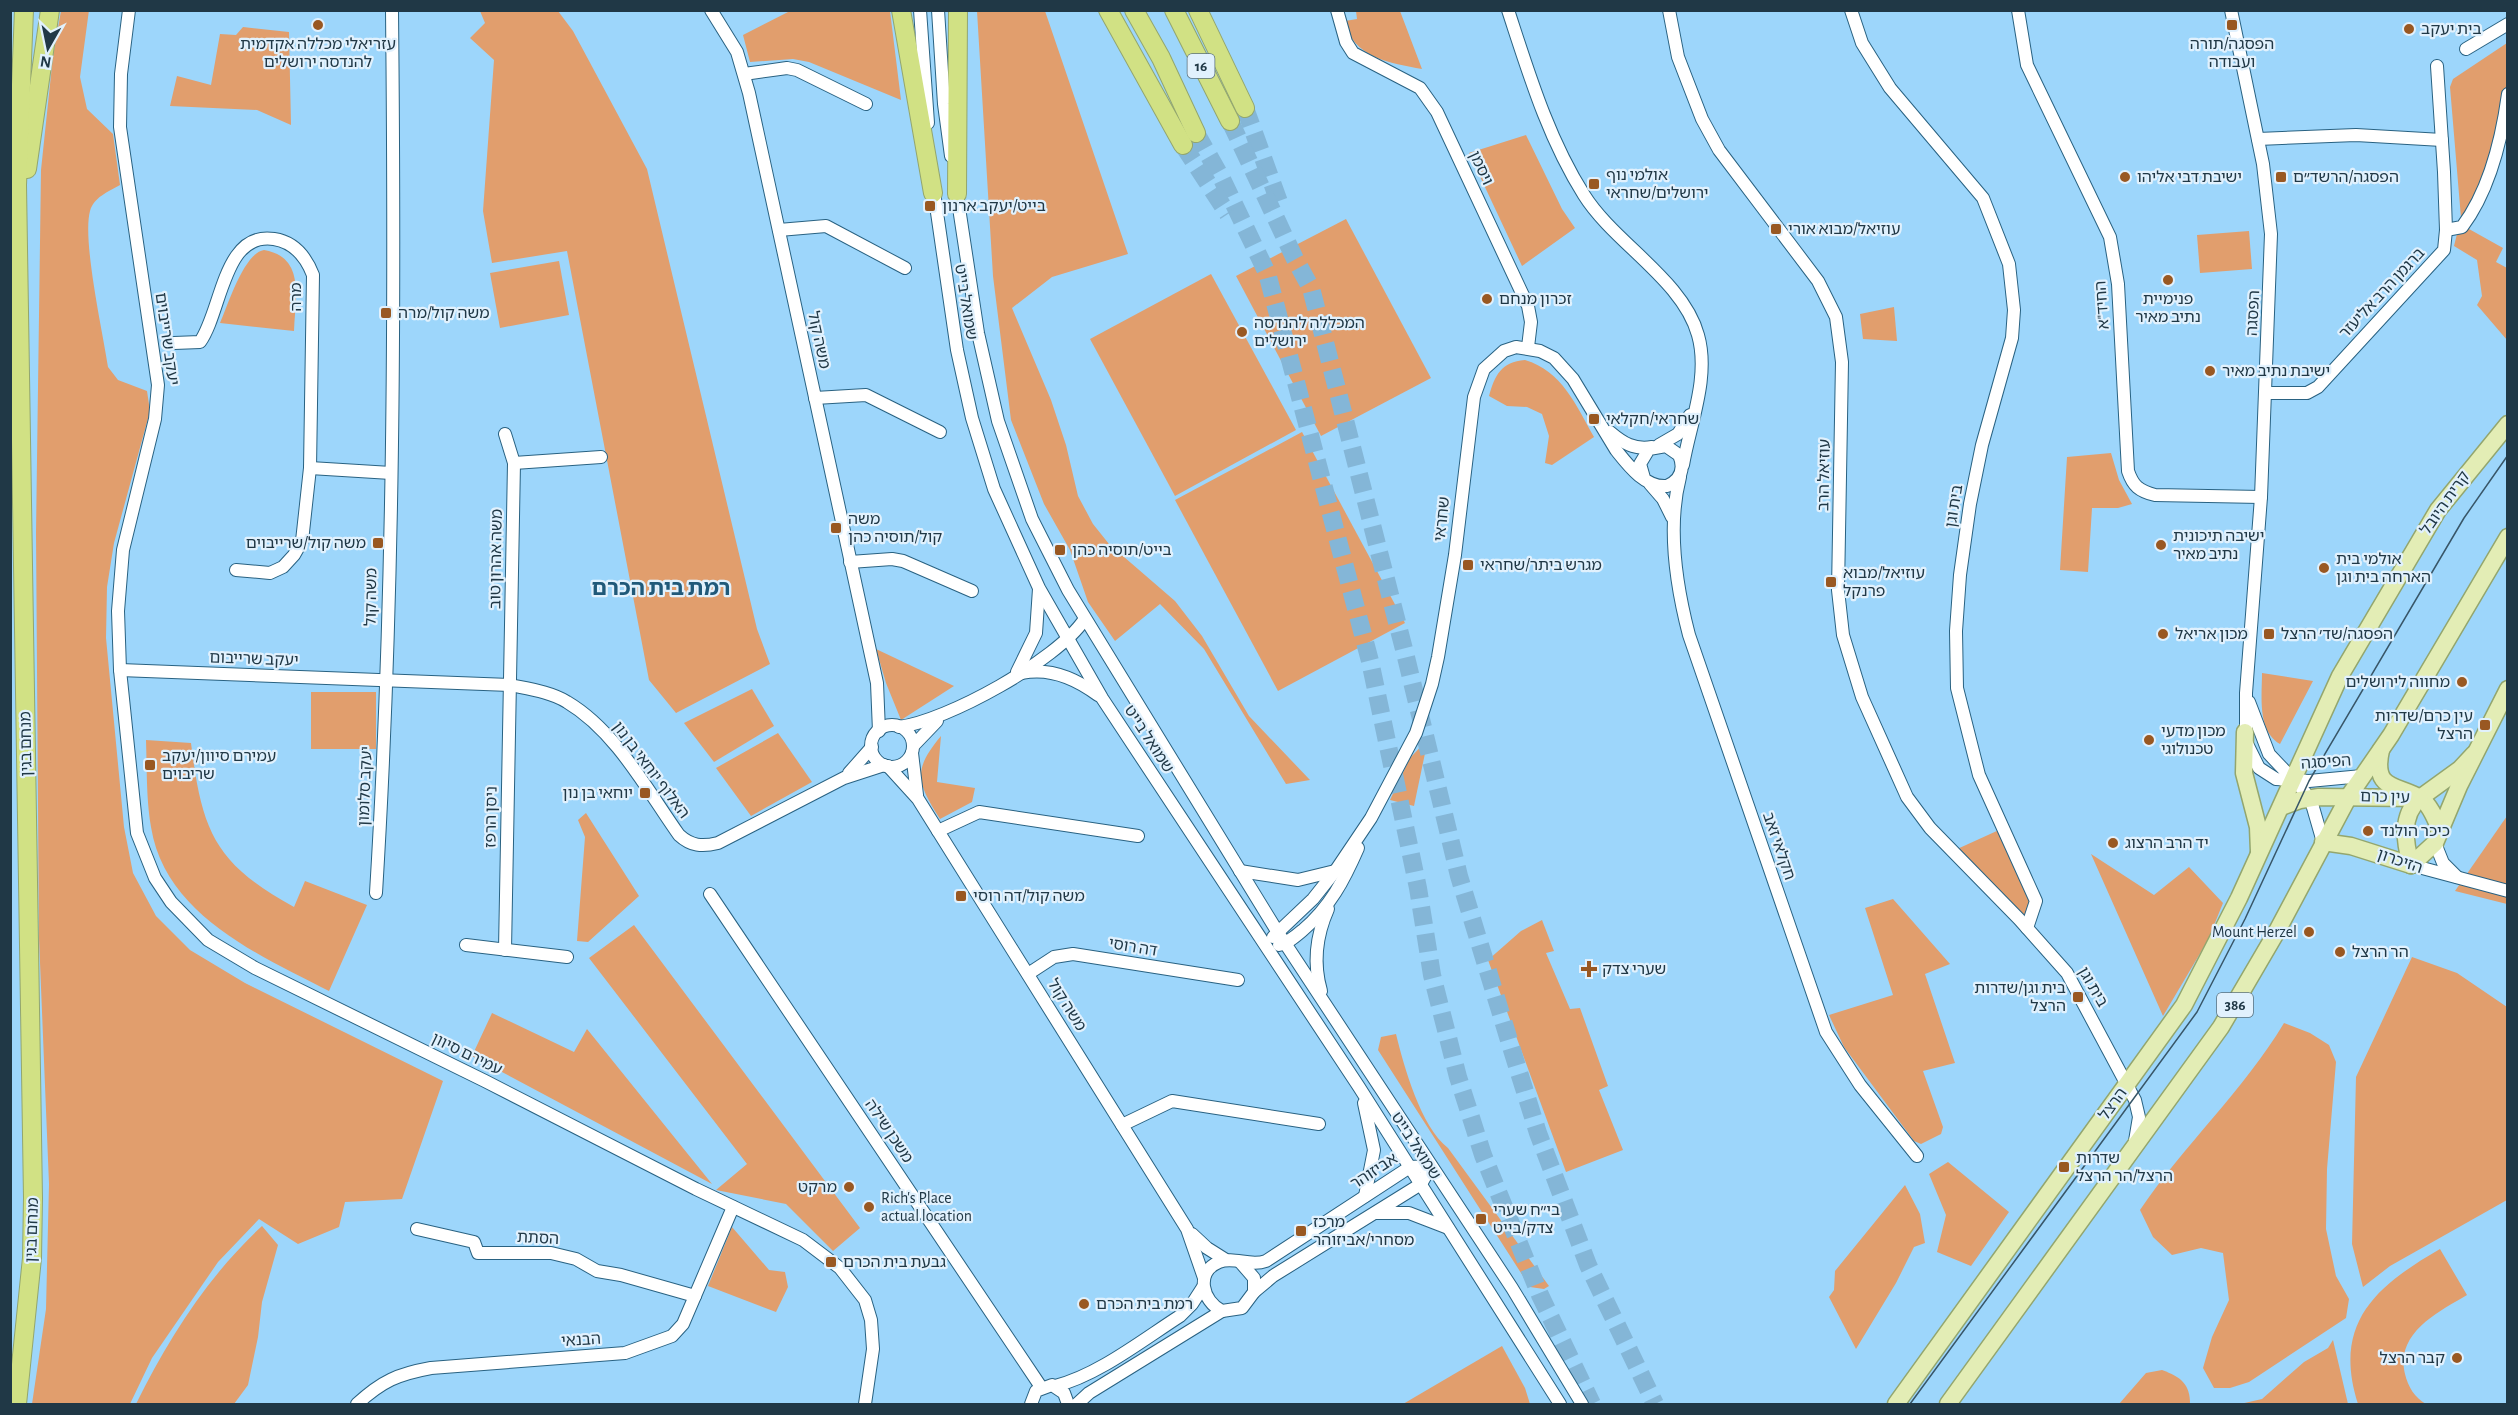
<svg xmlns="http://www.w3.org/2000/svg" width="2518" height="1415" viewBox="0 0 2518 1415" font-family="'Alegreya Sans','Noto Sans Hebrew',sans-serif">
<style>
.green{fill:#e19e6d}
.lines{fill:none;stroke-linecap:round;stroke-linejoin:round}
.highway-tunnel{stroke:#84b6d7;stroke-width:18;stroke-dasharray:18 9;stroke-linecap:butt}
.minor-casing{stroke:#296282;stroke-width:14}
.major-casing{stroke:#93a66e;stroke-width:19}
.highway-casing{stroke:#93a66e;stroke-width:20}
.minor{stroke:#fff;stroke-width:12}
.major{stroke:#e3edb5;stroke-width:16}
.highway{stroke:#d1e184;stroke-width:18}
.tram{stroke:#385668;stroke-width:1.5}
.poi-dot{fill:#995822;stroke:#e1f1fd;stroke-width:2}
.labels{text-anchor:middle;dominant-baseline:central;stroke-width:4.5;stroke-linejoin:round;paint-order:stroke}
.shield{fill:#e1f1fd;stroke:#5a707d;stroke-width:1.5}
.shield-label{font-size:15px;font-weight:bold;fill:#203846}
.poi-label{font-size:16px;fill:#203846;stroke:#e1f1fd;text-anchor:start}
.street-label{font-size:16px;fill:#203846;stroke:#e1f1fd}
.district-label{font-size:22px;font-weight:bold;fill:#205979;stroke:#e1f1fd}
</style>
<rect width="100%" height="100%" fill="#9dd6fb"/>
<!-- green -->
<g class="green">
<path d="M89,10L80,77L87,109L113,134L120,185C108,192 94,197 90,211C82,240 103,333 108,367L118,380L147,391L150,411L114,543L107,587L106,638L124,827L133,873L156,916L190,950L245,983L443,1081L402,1199L345,1202L339,1227L298,1244L259,1219L218,1262L152,1358L130,1404H32L46,1309L49,1184L39,938L36,533L41,170L53,56L61,11Z"/>
<path d="M480,11H558L573,31L647,169L757,629L770,664L676,713L649,680L567,251L492,263L483,211L494,60L470,38L485,23Z"/>
<path d="M790,11H890L901,100L809,62L793,59L750,62L743,35Z"/>
<path d="M977,11H1045L1128,254L1052,277L1012,308L1051,400L1066,445L1078,496L1093,524L1109,544L1175,601L1202,636L1249,716L1310,780L1286,784L1204,649L1160,604L1115,641L1088,602L1070,550L1044,504L1011,420L993,276Z"/>
<path d="M1356,11H1400L1422,69C1391,63 1352,58 1345,21L1357,19Z"/>
<path d="M243,27L289,32L291,125L257,110L170,106L177,76L211,85L220,34L236,35Z"/>
<path d="M2507,43V130L2498,168L2469,229L2503,248L2496,262L2507,268V340L2477,305L2482,296L2477,260L2454,246L2461,218L2450,87L2453,79Z"/>
<path d="M1526,135L1562,209L1575,228L1522,266L1469,153Z"/>
<path d="M1346,219L1431,378L1321,436L1236,276Z"/>
<path d="M2249,231L2252,269L2200,273L2197,235Z"/>
<path d="M264,250C306,257 295,299 294,331L220,323C228,305 244,253 264,250Z"/>
<path d="M559,261L569,315L500,328L490,273Z"/>
<path d="M1211,274L1296,430L1175,496L1090,339Z"/>
<path d="M1894,307L1897,341L1863,339L1860,314Z"/>
<path d="M1525,360C1562,371 1576,405 1594,437L1552,465L1545,463L1549,436L1542,414L1527,407L1507,406L1489,396C1495,375 1501,362 1525,360Z"/>
<path d="M1302,432L1405,623L1278,691L1175,500Z"/>
<path d="M2111,453L2119,480L2132,504L2118,508H2092L2088,572L2060,570L2067,457Z"/>
<path d="M876,649L954,686L901,720L886,683Z"/>
<path d="M2262,673L2313,681L2280,744C2257,731 2262,696 2262,673Z"/>
<path d="M752,689L774,726L714,762L684,723Z"/>
<rect x="311" y="692" width="65" height="57"/>
<path d="M778,733L812,782L751,816L716,768Z"/>
<path d="M941,736L937,782L975,788L972,802L940,819C917,782 912,771 941,736Z"/>
<path d="M1428,739L1414,806L1390,800L1410,758Z"/>
<path d="M146,740L191,743C202,831 214,863 294,907L305,881L367,905L329,991C259,955 165,915 151,827C146,798 147,768 146,740Z"/>
<path d="M586,813L639,896L588,942L577,941L585,837L578,820Z"/>
<path d="M2507,816V904L2455,891Z"/>
<path d="M1999,830L2031,904L2026,923L1955,850Z"/>
<path d="M2091,854L2154,895L2189,867L2223,903L2208,940L2163,1016Z"/>
<path d="M1893,899L1950,964L1925,974L1955,1063L1923,1071L1943,1127L1941,1134L1921,1144L1914,1141L1844,1047L1829,1015L1893,995L1865,908Z"/>
<path d="M1542,920L1554,951L1546,953L1570,1009L1580,1008L1608,1086L1599,1090L1623,1150L1566,1172L1488,960L1521,931Z"/>
<path d="M634,925L860,1228L833,1251L786,1204L716,1190L747,1164L589,958Z"/>
<path d="M2412,957L2457,973L2507,1007V1200L2390,1266L2363,1287L2352,1244L2356,1077Z"/>
<path d="M492,1013L574,1052L587,1029L712,1184L472,1056Z"/>
<path d="M2284,1023L2310,1033L2329,1045L2336,1062L2327,1169L2326,1229L2336,1276L2349,1299L2346,1318L2249,1382L2230,1388H2214L2203,1368L2212,1337L2229,1300L2223,1253L2201,1248L2172,1255L2153,1237L2140,1210C2184,1145 2244,1090 2284,1023Z"/>
<path d="M1396,1034C1404,1067 1421,1127 1448,1148L1549,1286L1544,1289L1530,1287L1378,1050L1381,1037Z"/>
<path d="M1948,1162L2009,1212L1971,1266L1937,1252L1946,1215L1929,1174Z"/>
<path d="M1905,1185L1920,1214L1925,1243L1914,1247L1896,1283L1856,1349L1829,1297L1834,1290L1835,1271Z"/>
<path d="M262,1226L278,1245L262,1302L258,1337L248,1385L234,1404H136C168,1339 208,1276 262,1226Z"/>
<path d="M732,1227L769,1270L785,1272L788,1287L776,1312L708,1286Z"/>
<path d="M2440,1249L2467,1295C2438,1312 2395,1333 2405,1374C2408,1387 2415,1398 2426,1404H2358C2332,1323 2376,1286 2440,1249Z"/>
<path d="M2333,1340L2348,1404H2240L2262,1399L2304,1362L2328,1348Z"/>
<path d="M1502,1346L1525,1388L1530,1404H1403Z"/>
<path d="M2162,1370C2181,1377 2190,1384 2190,1404H2119L2146,1373Z"/>
</g>
<g class="lines">
<!-- highway-tunnel -->
<g class="highway-tunnel">
<path d="M1245,108L1279,202"/>
<path d="M1230,121L1295,259L1311,288L1406,657L1459,876L1512,1050L1538,1133L1588,1265L1655,1404"/>
<path d="M1196,133L1222,179L1267,273L1370,661L1418,888L1432,975L1458,1077L1483,1155L1540,1295L1592,1404"/>
<path d="M1183,145L1228,214"/>
</g>
<!-- minor casing -->
<g class="minor-casing">
<g id="minor">
<path d="M129,10L121,74L120,127L158,385L155,419L123,550L118,611L120,670L137,833L155,878L171,902L208,940L255,968L485,1081L696,1189L803,1240L840,1268L865,1300L871,1320L873,1349L865,1404"/>
<path d="M711,10L737,52L749,93L877,683L879,731"/>
<path d="M920,10L928,123"/>
<path d="M938,10L944,104L951,156"/>
<path d="M1337,10L1346,42L1353,53L1420,88L1437,112L1528,306L1531,322L1528,347"/>
<path d="M1508,10C1529,74 1548,138 1584,195C1614,243 1683,280 1698,335C1710,377 1690,424 1683,465"/>
<path d="M1669,10L1678,57L1702,119L1719,150L1818,281L1836,317L1842,362L1838,590L1843,635L1862,697L1907,797L1930,828L2019,919L2067,973L2135,1100L2139,1117L2135,1141"/>
<path d="M1851,10L1862,43L1890,88L1983,198L2009,264L2014,310L2012,338L1982,445L1970,504L1960,575L1956,631L1957,688L1979,775L2036,901L2027,928"/>
<path d="M2018,10L2027,65L2110,237L2118,284L2128,471C2133,486 2139,491 2155,495L2261,497"/>
<path d="M2231,10L2263,164L2271,234L2261,497L2246,693V742L2259,768L2276,779L2309,781L2362,776"/>
<path d="M2466,49L2508,24"/>
<path d="M744,74L787,68L797,70L866,104"/>
<path d="M2258,139L2356,135L2442,140"/>
<path d="M933,185L957,350L972,418L994,489L1039,588L1102,698L1359,1087L1560,1404"/>
<path d="M956,188L978,333L998,421L1032,519L1068,590L1277,931L1512,1288L1582,1404"/>
<path d="M779,230L826,226L905,268"/>
<path d="M2446,230L2462,227C2489,191 2502,138 2508,94"/>
<path d="M174,343L200,342C222,311 223,231 274,239C294,242 306,257 313,275L310,468L302,541L294,555L283,567L270,573L236,570"/>
<path d="M2266,393H2307L2318,387L2444,250L2446,230L2444,172L2437,66"/>
<path d="M815,398L866,395L940,432"/>
<path d="M1610,432C1623,443 1634,450 1652,447"/>
<path d="M1659,445L1678,434L1690,415"/>
<path d="M514,463L601,457"/>
<path d="M310,468L391,473"/>
<path d="M1680,477C1667,527 1676,585 1689,635L1826,1032L1860,1085L1917,1156"/>
<path d="M1650,484L1663,499L1672,517"/>
<path d="M850,562L892,559L903,561L972,591"/>
<path d="M120,670L510,685C529,689 551,692 567,702C616,731 647,790 679,835C691,846 702,847 718,843L844,778L884,765"/>
<path d="M1017,672L1036,633L1039,589"/>
<path d="M1022,673C1050,667 1075,678 1098,695"/>
<path d="M2249,702L2269,754L2304,791L2312,804L2323,842"/>
<circle cx="892" cy="746" r="21"/>
<path d="M899,727C947,721 1057,660 1084,620"/>
<path d="M913,746L937,721"/>
<path d="M912,753L917,795"/>
<path d="M888,766L918,799L1187,1229L1204,1278"/>
<path d="M849,773L872,747"/>
<path d="M938,831L979,812L1138,836"/>
<path d="M2435,843L2443,863L2457,877"/>
<path d="M2411,865L2508,891"/>
<path d="M1240,871L1298,880L1335,871"/>
<path d="M376,893C394,600 395,305 392,10"/>
<path d="M710,894L1041,1387"/>
<path d="M1273,937L1313,899L1336,870L1371,818L1416,733L1432,684L1438,657L1455,555L1474,397L1484,369L1504,351L1516,347L1540,351L1554,358L1573,379L1616,450C1628,465 1645,488 1667,486C1681,480 1685,469 1679,455L1666,446L1649,449L1640,464L1644,478"/>
<path d="M466,945L567,957"/>
<path d="M1279,945C1288,943 1296,936 1303,930C1330,907 1344,880 1358,848"/>
<path d="M505,950L514,463L505,434"/>
<path d="M1028,974L1054,957L1073,954L1238,980"/>
<path d="M1321,991C1313,963 1316,936 1328,909"/>
<path d="M1364,1103L1374,1150L1365,1196"/>
<path d="M1122,1125L1172,1101L1319,1124"/>
<path d="M1431,1166L1421,1184L1273,1276L1254,1292L1242,1308L1222,1311C1202,1301 1195,1272 1219,1262C1234,1256 1250,1267 1266,1261L1410,1167Z"/>
<path d="M1376,1213H1409L1448,1228"/>
<path d="M417,1229L474,1242L478,1253H551L576,1259L597,1271L621,1275L695,1296"/>
<path d="M1192,1234L1207,1248L1226,1260"/>
<path d="M1241,1263L1254,1278V1292"/>
<path d="M1055,1386C1097,1376 1144,1339 1180,1316L1192,1304L1203,1287"/>
<path d="M357,1404C382,1381 398,1374 431,1368L625,1353L672,1336L683,1324L733,1207"/>
<path d="M1031,1404L1036,1391L1052,1385L1064,1393L1068,1404"/>
<path d="M1077,1404L1089,1393L1222,1311"/>
</g>
</g>
<!-- major casing -->
<g class="major-casing">
<g id="major">
<path d="M2245,732L2244,773L2258,827L2259,852"/>
<path d="M2381,750C2372,791 2397,784 2420,798C2430,804 2436,820 2440,830"/>
<path d="M2281,807L2300,800L2319,797L2420,798L2460,769L2474,754"/>
<path d="M2323,842L2351,846L2411,865"/>
<path d="M2411,865L2435,843L2459,786L2508,689"/>
<path d="M2411,865C2405,843 2400,816 2420,798"/>
<path d="M1896,1404L2184,1005L2239,898L2340,676L2438,510L2508,424"/>
<path d="M1948,1404L2221,1027L2276,933L2349,796L2391,735L2508,537"/>
</g>
</g>
<!-- highway casing -->
<g class="highway-casing">
<g id="highway">
<path d="M901,10L933,193"/>
<path d="M1108,10L1183,145"/>
<path d="M1134,10L1161,58L1196,133"/>
<path d="M1174,10L1230,121"/>
<path d="M1198,10L1245,108"/>
<path d="M27,169L50,10"/>
<path d="M957,194L958,10"/>
<path d="M17,1404L32,1258L33,1198L17,185L24,10"/>
</g>
</g>
<!-- minor -->
<use href="#minor" class="minor"/>
<!-- major -->
<use href="#major" class="major"/>
<!-- highway -->
<use href="#highway" class="highway"/>
<!-- tram -->
<path class="tram" d="M1910,1404L2197,1012L2245,919L2309,781L2464,518L2508,455"/>
</g>
<!-- markers -->
<g class="poi-dot">
<circle cx="318" cy="25" r="6"/>
<rect x="2226" y="19" width="12" height="12" rx="3"/>
<circle cx="2409" cy="29" r="6"/>
<circle cx="2125" cy="177" r="6"/>
<rect x="2275" y="171" width="12" height="12" rx="3"/>
<rect x="1588" y="178" width="12" height="12" rx="3"/>
<rect x="924" y="200" width="12" height="12" rx="3"/>
<rect x="1770" y="223" width="12" height="12" rx="3"/>
<circle cx="2168" cy="280" r="6"/>
<circle cx="1487" cy="299" r="6"/>
<rect x="380" y="307" width="12" height="12" rx="3"/>
<circle cx="1242" cy="332" r="6"/>
<circle cx="2210" cy="371" r="6"/>
<rect x="1588" y="413" width="12" height="12" rx="3"/>
<rect x="830" y="522" width="12" height="12" rx="3"/>
<rect x="372" y="537" width="12" height="12" rx="3"/>
<circle cx="2161" cy="545" r="6"/>
<rect x="1054" y="544" width="12" height="12" rx="3"/>
<rect x="1462" y="559" width="12" height="12" rx="3"/>
<circle cx="2324" cy="568" r="6"/>
<rect x="1825" y="576" width="12" height="12" rx="3"/>
<circle cx="2163" cy="634" r="6"/>
<rect x="2263" y="628" width="12" height="12" rx="3"/>
<circle cx="2462" cy="682" r="6"/>
<rect x="2479" y="719" width="12" height="12" rx="3"/>
<circle cx="2149" cy="740" r="6"/>
<rect x="144" y="759" width="12" height="12" rx="3"/>
<rect x="639" y="787" width="12" height="12" rx="3"/>
<circle cx="2368" cy="831" r="6"/>
<circle cx="2113" cy="843" r="6"/>
<rect x="955" y="890" width="12" height="12" rx="3"/>
<circle cx="2309" cy="932" r="6"/>
<circle cx="2340" cy="952" r="6"/>
<path d="M1586 960h6v6h6v6h-6v6h-6v-6h-6v-6h6z"/>
<rect x="2072" y="991" width="12" height="12" rx="3"/>
<rect x="2058" y="1161" width="12" height="12" rx="3"/>
<circle cx="849" cy="1187" r="6"/>
<circle cx="869" cy="1207" r="6"/>
<rect x="1475" y="1213" width="12" height="12" rx="3"/>
<rect x="1295" y="1225" width="12" height="12" rx="3"/>
<rect x="825" y="1256" width="12" height="12" rx="3"/>
<circle cx="1084" cy="1304" r="6"/>
<circle cx="2457" cy="1358" r="6"/>
</g>
<g class="labels">
<!-- shield labels -->
<g class="shield">
<rect x="1187.5" y="54" width="27" height="24" rx="4.5"/>
<rect x="2217" y="993" width="36" height="24" rx="4.5"/>
</g>
<g class="shield-label">
<text x="1201" y="66">16</text>
<text x="2235" y="1005">386</text>
</g>
<!-- poi labels -->
<g class="poi-label">
<text x="2421" y="29">בית יעקב</text>
<text x="318" y="44" text-anchor="middle">עזריאלי מכללה אקדמית<tspan x="318" dy="18">להנדסה ירושלים</tspan></text>
<text x="2232" y="44" text-anchor="middle">הפסגה/תורה<tspan x="2232" dy="18">ועבודה</tspan></text>
<text x="1606" y="175">אולמי נוף<tspan x="1606" dy="18">ירושלים/שחראי</tspan></text>
<text x="2137" y="177">ישיבת דבי אליהו</text>
<text x="2293" y="177">הפסגה/הרשד״ם</text>
<text x="942" y="206">בייט/יעקב ארנון</text>
<text x="1788" y="229">עוזיאל/מבוא אורי</text>
<text x="1499" y="299">זכרון מנחם</text>
<text x="2168" y="299" text-anchor="middle">פנימיית<tspan x="2168" dy="18">נתיב מאיר</tspan></text>
<text x="398" y="313">משה קול/מרה</text>
<text x="1254" y="323">המכללה להנדסה<tspan x="1254" dy="18">ירושלים</tspan></text>
<text x="2222" y="371">ישיבת נתיב מאיר</text>
<text x="1606" y="419">שחראי/חקלאי</text>
<text x="848" y="519">משה<tspan x="848" dy="18">קול/תוסיה כהן</tspan></text>
<text x="2173" y="536">ישיבה תיכונית<tspan x="2173" dy="18">נתיב מאיר</tspan></text>
<text x="366" y="543" text-anchor="end">משה קול/שרייבוים</text>
<text x="1072" y="550">בייט/תוסיה כהן</text>
<text x="2336" y="559">אולמי בית<tspan x="2336" dy="18">הארחה בית וגן</tspan></text>
<text x="1480" y="565">מגרש ביתר/שחראי</text>
<text x="1843" y="573">עוזיאל/מבוא<tspan x="1843" dy="18">פרנקל</tspan></text>
<text x="2175" y="634">מכון אריאל</text>
<text x="2281" y="634">הפסגה/שד׳ הרצל</text>
<text x="2450" y="682" text-anchor="end">מחווה לירושלים</text>
<text x="2473" y="716" text-anchor="end">עין כרם/שדרות<tspan x="2473" dy="18">הרצל</tspan></text>
<text x="2161" y="731">מכון מדעי<tspan x="2161" dy="18">טכנולוגי</tspan></text>
<text x="162" y="756">עמירם סיוון/יעקב<tspan x="162" dy="18">שריבוים</tspan></text>
<text x="633" y="793" text-anchor="end">יוחאי בן נון</text>
<text x="2380" y="831">כיכר הולנד</text>
<text x="2125" y="843">יד הרב הרצוג</text>
<text x="973" y="896">משה קול/דה רוסי</text>
<text x="2297" y="932" text-anchor="end">Mount Herzel</text>
<text x="2352" y="952">הר הרצל</text>
<text x="1602" y="969">שערי צדק</text>
<text x="2066" y="988" text-anchor="end">בית וגן/שדרות<tspan x="2066" dy="18">הרצל</tspan></text>
<text x="2076" y="1158">שדרות<tspan x="2076" dy="18">הרצל/הר הרצל</tspan></text>
<text x="837" y="1187" text-anchor="end">מרקט</text>
<text x="881" y="1198">Rich's Place<tspan x="881" dy="18">actual location</tspan></text>
<text x="1493" y="1210">בי״ח שערי<tspan x="1493" dy="18">צדק/בייט</tspan></text>
<text x="1313" y="1222">מרכז<tspan x="1313" dy="18">מסחרי/אביזוהר</tspan></text>
<text x="843" y="1262">גבעת בית הכרם</text>
<text x="1096" y="1304">רמת בית הכרם</text>
<text x="2445" y="1358" text-anchor="end">קבר הרצל</text>
</g>
<!-- street labels -->
<g class="street-label">
<text transform="translate(1481 168) rotate(65)">ויסמן</text>
<text transform="translate(2382 293) rotate(-47)">ברגמן הרב אליעזר</text>
<text transform="translate(296 297) rotate(-90)">מרה</text>
<text transform="translate(966 302) rotate(81)">שמואל בייט</text>
<text transform="translate(2102 305) rotate(-94)">החיד"א</text>
<text transform="translate(2253 313) rotate(-87)">הפסגה</text>
<text transform="translate(167 339) rotate(82)">יעקב שרייבוים</text>
<text transform="translate(819 340) rotate(78)">משה קול</text>
<text transform="translate(1824 475) rotate(-89)">עוזיאל הרב</text>
<text transform="translate(2445 503) rotate(-55)">קרית היובל</text>
<text transform="translate(1954 506) rotate(-81)">בית וגן</text>
<text transform="translate(1442 519) rotate(-84)">שחראי</text>
<text transform="translate(496 559) rotate(-89)">משה אהרון טוב</text>
<text transform="translate(371 597) rotate(-89)">משה קול</text>
<text transform="translate(254 659) rotate(2)">יעקב שרייבום</text>
<text transform="translate(1149 739) rotate(57)">שמואל בייט</text>
<text transform="translate(26 744) rotate(-91)">מנחם בגין</text>
<text transform="translate(2326 762) rotate(-4)">הפיסגה</text>
<text transform="translate(651 770) rotate(53)">האלוף יוחאי בן נון</text>
<text transform="translate(365 786) rotate(-88)">יעקב סלומון</text>
<text transform="translate(2385 797) rotate(2)">עין כרם</text>
<text transform="translate(491 817) rotate(-89)">ניסן הרפז</text>
<text transform="translate(1779 846) rotate(71)">חקלאי זאב</text>
<text transform="translate(2400 861) rotate(19)">הזיכרון</text>
<text transform="translate(1133 947) rotate(9)">דה רוסי</text>
<text transform="translate(2093 987) rotate(60)">בית וגן</text>
<text transform="translate(1067 1005) rotate(58)">משה קול</text>
<text transform="translate(467 1054) rotate(26)">עמירם סיוון</text>
<text transform="translate(2113 1104) rotate(-54)">הרצל</text>
<text transform="translate(889 1131) rotate(56)">משכן שילה</text>
<text transform="translate(1416 1146) rotate(57)">שמואל בייט</text>
<text transform="translate(1374 1171) rotate(-33)">אביזוהר</text>
<text transform="translate(32 1230) rotate(-88)">מנחם בגין</text>
<text transform="translate(538 1238) rotate(3)">הסתת</text>
<text transform="translate(581 1340) rotate(-4)">הבנאי</text>
</g>
<!-- district labels -->
<g class="district-label">
<text x="661" y="588">רמת בית הכרם</text>
</g>
</g>
<!-- border -->
<rect width="2518" height="1415" fill="none" stroke="#203846" stroke-width="24"/>
<!-- north arrow -->
<g transform="translate(48 48) rotate(189)" stroke="#e1f1fd" stroke-width="4.5" paint-order="stroke">
<path d="M0-4.5L10 22L0 15L-10 22Z" fill="#203846"/>
<text y="-9" font-size="16" font-weight="bold" text-anchor="middle" fill="#203846">N</text>
</g>
</svg>
